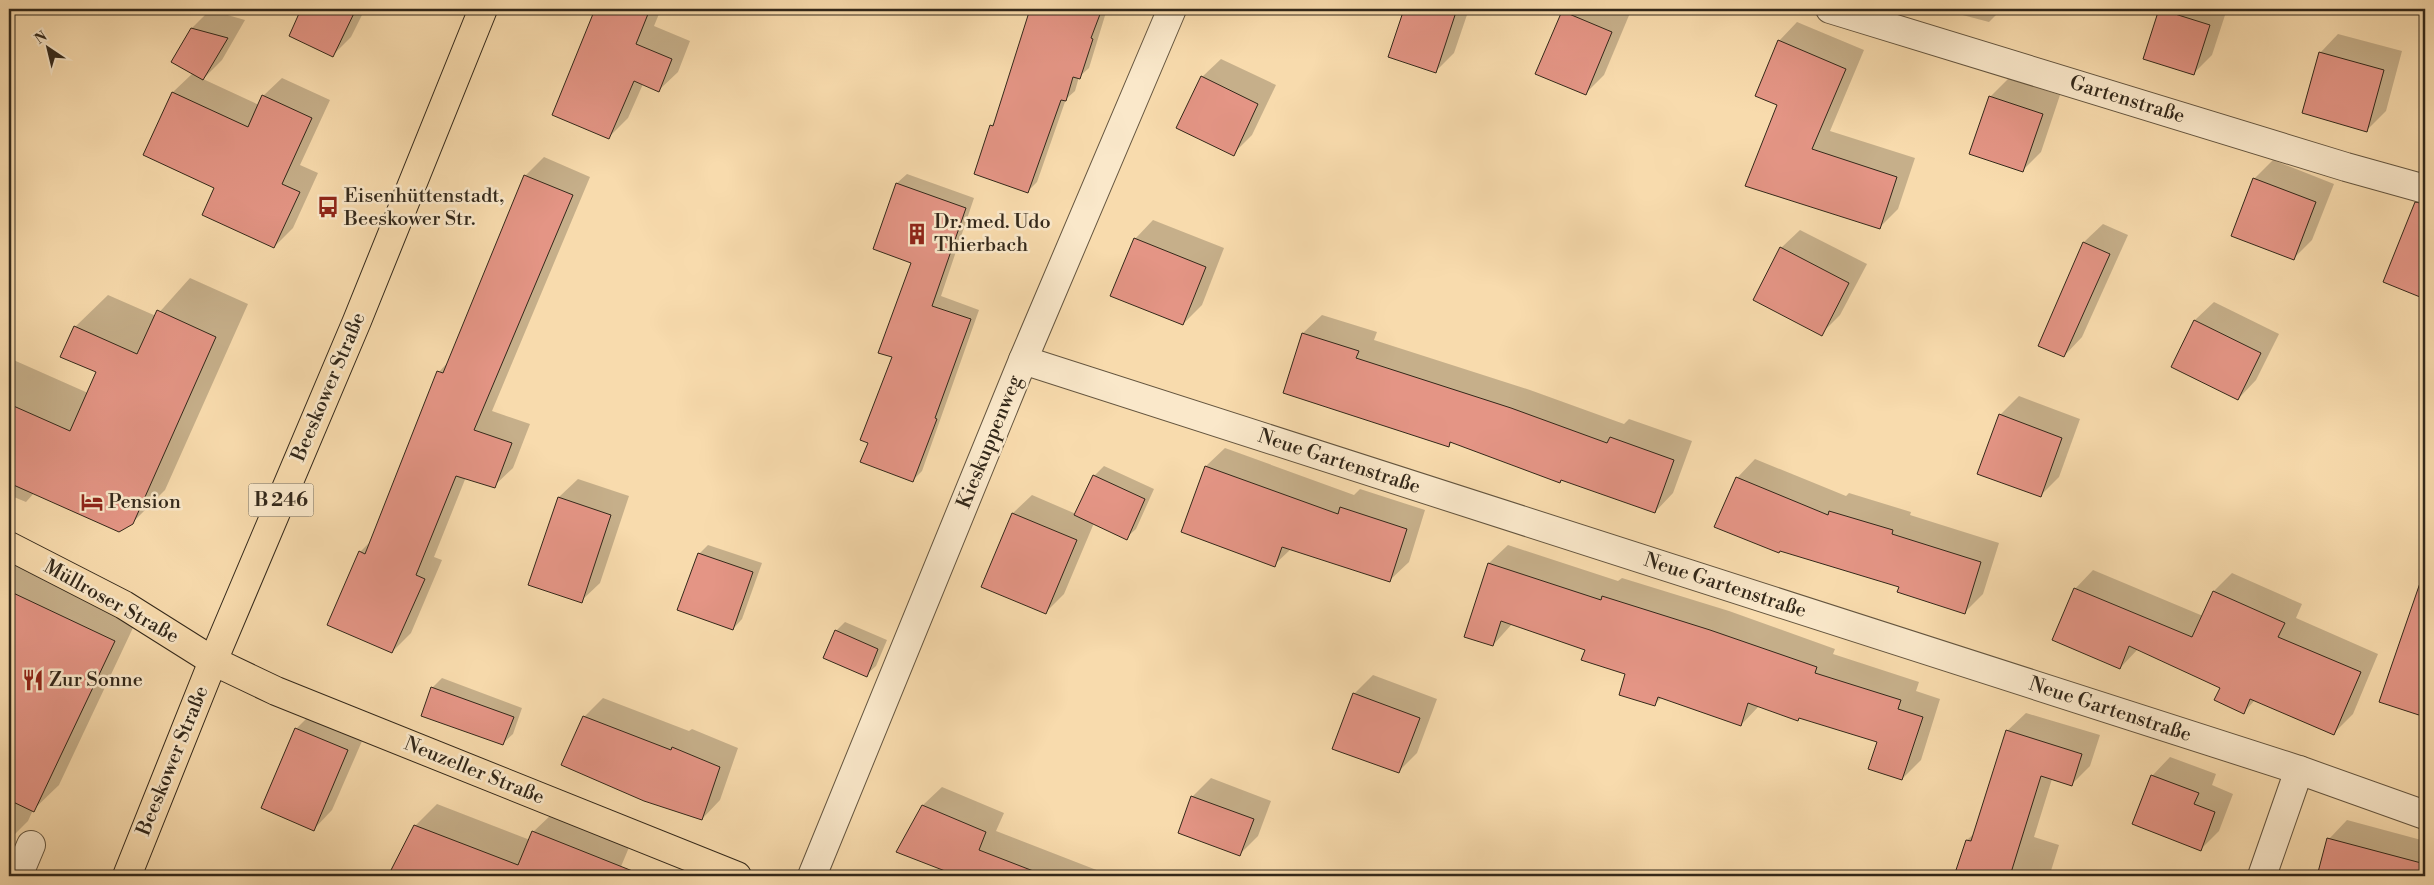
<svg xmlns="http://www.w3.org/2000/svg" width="2434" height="885" viewBox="0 0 2434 885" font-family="'Libre Bodoni',serif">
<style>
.shadow{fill:#0003}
.building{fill:#e49585;stroke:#33281a}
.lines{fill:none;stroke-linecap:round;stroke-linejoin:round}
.minor-casing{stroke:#64553f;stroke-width:30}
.major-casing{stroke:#33281a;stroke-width:30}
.minor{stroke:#fae8ca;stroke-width:28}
.major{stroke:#f8dbad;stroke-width:28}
.labels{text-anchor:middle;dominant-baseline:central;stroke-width:5;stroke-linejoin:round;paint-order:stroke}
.shield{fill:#fae8ca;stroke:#6f624f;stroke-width:1}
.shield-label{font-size:19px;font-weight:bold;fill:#33281a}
.street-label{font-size:20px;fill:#33281a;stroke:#fae8ca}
.poi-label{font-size:20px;fill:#33281a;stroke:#fae8ca;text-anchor:start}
</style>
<rect width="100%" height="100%" fill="#f8dbad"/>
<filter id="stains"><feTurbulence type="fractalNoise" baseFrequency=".004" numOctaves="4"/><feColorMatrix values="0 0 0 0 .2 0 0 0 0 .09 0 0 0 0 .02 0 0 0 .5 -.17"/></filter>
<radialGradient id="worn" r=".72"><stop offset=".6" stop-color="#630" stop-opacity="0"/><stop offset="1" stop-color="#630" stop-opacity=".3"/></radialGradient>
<!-- shadow -->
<g class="shadow">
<path d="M303,9H365L351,37L333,55L291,36Z"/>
<path d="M597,9H661L654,26L690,41L678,72L659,90L643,84L628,118L609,137L553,115Z"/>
<path d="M1031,9H1107L1089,68L1079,77L1075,91L1066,99L1037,182L1028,191L991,126L995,122Z"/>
<path d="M1405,9H1469L1454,53L1435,72L1389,56Z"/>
<path d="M1566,9H1620L1630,13L1604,75L1585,94L1537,73Z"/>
<path d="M1940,9H2002L1989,22Z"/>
<path d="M2160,9H2227L2212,55L2194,73L2145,58Z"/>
<path d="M210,10L245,20L222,60L203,79L259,105L263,96L282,78L330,100L300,165L318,173L293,228L274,247L216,187L173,92L193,73L192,28Z"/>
<path d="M1797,22L1864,50L1830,131L1915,158L1898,209L1880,227L1747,185L1778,104L1779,41Z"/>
<path d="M2338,34L2402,51L2386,111L2367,130L2320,53Z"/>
<path d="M1221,59L1276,85L1252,135L1233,154L1202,77Z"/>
<path d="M2009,78L2060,95L2041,152L2022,171L1990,97Z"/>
<path d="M544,157L590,177L492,411L530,424L513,468L494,486L466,477L434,557L442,560L411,633L392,652L360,552L372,540L439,372L449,361L525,176Z"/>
<path d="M2273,160L2334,184L2312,240L2293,259L2254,179Z"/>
<path d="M907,174L974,198L941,296L979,310L922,471L912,481L869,442L894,357L913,262L897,183Z"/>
<path d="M2425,207V297L2385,281L2408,224Z"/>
<path d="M1153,220L1224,248L1202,305L1183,324L1135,239Z"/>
<path d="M2103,224L2128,235L2082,337L2064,356L2039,345L2084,242Z"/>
<path d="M1800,230L1867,264L1840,315L1821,334L1781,248Z"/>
<path d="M190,278L248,304L165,490L132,523L34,493L26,502L9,495V358L88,393L97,371L75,327L108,295L156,316Z"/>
<path d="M2214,302L2279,334L2256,380L2238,399L2173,366L2195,320Z"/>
<path d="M1322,315L1377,332L1374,340L1530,390L1624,424L1629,419L1692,441L1673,493L1655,512L1562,479L1559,482L1452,442L1448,446L1284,392L1303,333Z"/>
<path d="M2019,396L2080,419L2059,477L2040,496L2000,415Z"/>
<path d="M1225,448L1354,495L1360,489L1425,510L1409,562L1390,580L1291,549L1274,565L1182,532L1206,466Z"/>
<path d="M1755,459L1846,496L1849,493L1911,512L1910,515L1999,543L1983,594L1965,612L1900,586L1737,478Z"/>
<path d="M1104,466L1154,489L1136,529L1126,538L1094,523L1064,594L1046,612L983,586L1013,513L1032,495L1076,514L1094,476Z"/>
<path d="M578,479L629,496L600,583L581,601L559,497Z"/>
<path d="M708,545L762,563L742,619L733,629L699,554Z"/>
<path d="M1508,545L1618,581L1622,578L1729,611L1835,649L1833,654L1919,682L1916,691L1940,699L1921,760L1902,779L1878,741L1800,717L1798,720L1759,706L1741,725L1662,697L1655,704L1627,673L1586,649L1512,624L1493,645L1489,563Z"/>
<path d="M9,554L139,615L59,785L33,810L28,821L9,840Z"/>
<path d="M2093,570L2203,616L2214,591L2232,573L2302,604L2296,618L2378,654L2353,714L2334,733L2255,700L2244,712L2222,687L2138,649L2120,668L2075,589Z"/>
<path d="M2425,592V716L2381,701L2415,603Z"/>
<path d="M845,622L887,640L876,666L866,675L836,631Z"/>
<path d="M1373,675L1437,699L1417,753L1398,772L1354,694Z"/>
<path d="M442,678L522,708L513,734L503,743L432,688Z"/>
<path d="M603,698L689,731L692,729L738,748L720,800L702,819L584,717Z"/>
<path d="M315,710L366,732L332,810L314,829L296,729Z"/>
<path d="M2026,713L2100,735L2090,766L2071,785L2052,779L2034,837L2059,845L2050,874L2048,876H1956L1967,840L1976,832L2007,731Z"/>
<path d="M2170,757L2216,774L2212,785L2233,794L2219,831L2201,849L2152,776Z"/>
<path d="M1211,778L1271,801L1258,836L1240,854L1192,797Z"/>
<path d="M942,787L1004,813L996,831L1112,876H961L898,851L923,805Z"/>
<path d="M437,804L530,840L533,832L552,814L630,845L617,876H389L415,826Z"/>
<path d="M2347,820L2425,841L2415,876H2318L2329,839Z"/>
<path d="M253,870L267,876H247Z"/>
<path d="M2182,873L2191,876H2178Z"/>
</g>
<!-- building -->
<g class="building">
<path d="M301,9H356L333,57L289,36Z"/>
<path d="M595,9H650L636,44L672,59L659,92L634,81L609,139L552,115Z"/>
<path d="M1030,9H1102L1091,38L1093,39L1080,79L1073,77L1066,101L1061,100L1028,193L974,174L990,125L993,126Z"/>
<path d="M1404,9H1457L1436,73L1388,57Z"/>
<path d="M2159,9L2210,25L2194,75L2143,59Z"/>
<path d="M1562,11L1612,32L1586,95L1535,74Z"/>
<path d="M191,28L228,38L203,80L171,62Z"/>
<path d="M1778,40L1846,69L1812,149L1897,177L1880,229L1745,186L1777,105L1755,96Z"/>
<path d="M2319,52L2384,70L2367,132L2302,113Z"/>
<path d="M1201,76L1258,104L1234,156L1176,128Z"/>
<path d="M172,92L248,127L262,95L312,118L282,184L300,192L274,248L202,215L214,188L143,155Z"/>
<path d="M1989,96L2043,114L2023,172L1969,154Z"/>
<path d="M524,175L573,195L474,430L512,443L495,488L456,476L416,575L425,579L392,653L327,625L359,551L365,554L437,371L443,373Z"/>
<path d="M2253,178L2316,202L2294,260L2231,236Z"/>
<path d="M896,183L966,208L932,306L971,319L935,418L937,419L913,482L860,462L868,443L860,440L892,357L878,353L911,263L873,249Z"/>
<path d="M2415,202L2425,204V299L2383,282Z"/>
<path d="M1134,238L1206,267L1183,325L1110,296Z"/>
<path d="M2083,242L2110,254L2064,357L2038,346Z"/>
<path d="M1780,247L1849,283L1822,336L1753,300Z"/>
<path d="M157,310L216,337L133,524L119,532L9,483V404L70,431L96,372L60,357L74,326L137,354Z"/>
<path d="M2194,320L2261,353L2238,400L2171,367Z"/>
<path d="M1302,333L1359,351L1356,358L1511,408L1607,443L1610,437L1674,460L1655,513L1561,480L1560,483L1450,442L1449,447L1283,393Z"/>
<path d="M1999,414L2062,438L2041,497L1977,474Z"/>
<path d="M1205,466L1338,514L1340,507L1407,529L1390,582L1282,547L1275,567L1181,532Z"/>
<path d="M1093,475L1145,499L1127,540L1074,515Z"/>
<path d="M1736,477L1828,515L1829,511L1893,530L1892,534L1981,562L1965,614L1897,592L1899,587L1780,551L1779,553L1714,527Z"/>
<path d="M558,497L611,515L582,603L528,585Z"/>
<path d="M1012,513L1077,540L1046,614L981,587Z"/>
<path d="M698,553L753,572L733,630L677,610Z"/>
<path d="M1488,563L1601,600L1602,596L1710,630L1817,667L1815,673L1901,700L1898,709L1923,717L1902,780L1868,769L1877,742L1799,718L1798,721L1748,703L1741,726L1658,697L1655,706L1619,695L1625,674L1581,660L1585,650L1501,621L1493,646L1464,637Z"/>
<path d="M2420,583H2425V717L2379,702Z"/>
<path d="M2074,588L2192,637L2213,591L2285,623L2278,637L2361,672L2334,735L2250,699L2244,714L2214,700L2220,688L2129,646L2120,669L2052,640Z"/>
<path d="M9,591L115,641L34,812L9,800Z"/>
<path d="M835,630L878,649L867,677L823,658Z"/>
<path d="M431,687L514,717L503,745L421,716Z"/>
<path d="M1353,693L1420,718L1399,773L1332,749Z"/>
<path d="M583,716L671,750L672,747L720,767L702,820L644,801L561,765Z"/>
<path d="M295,728L348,750L314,831L261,808Z"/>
<path d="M2006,730L2082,754L2072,786L2041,776L2010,876H1954L1966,840L1971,841Z"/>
<path d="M2151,775L2199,793L2194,804L2215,812L2201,851L2132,824Z"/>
<path d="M1191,796L1254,819L1240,856L1178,833Z"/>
<path d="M922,805L986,832L979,850L1041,874V876H958L896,852Z"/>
<path d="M414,825L518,865L532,831L640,874V876H388Z"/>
<path d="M2327,838L2425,864V876H2317Z"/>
</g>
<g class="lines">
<!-- minor casing -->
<g class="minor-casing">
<g id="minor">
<path d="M1830,9L2346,167L2425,189"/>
<path d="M1023,360L2299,770L2425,815"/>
<path d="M18,876L31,845"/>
<path d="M812,876L1023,360L1172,9"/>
<path d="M2262,876L2299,770"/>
</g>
</g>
<!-- major casing -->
<g class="major-casing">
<g id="major">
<path d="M9,546L124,605L213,661L276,691L737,876"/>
<path d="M127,876L213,661L357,321L483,9"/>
</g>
</g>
<!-- minor -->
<use href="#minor" class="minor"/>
<!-- major -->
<use href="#major" class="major"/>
</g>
<!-- icons -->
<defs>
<g id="bus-bare" transform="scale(1.725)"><path d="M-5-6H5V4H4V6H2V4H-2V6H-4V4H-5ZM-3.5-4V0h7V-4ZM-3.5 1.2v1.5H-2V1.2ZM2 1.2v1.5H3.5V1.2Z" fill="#8f2418" stroke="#fae8ca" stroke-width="2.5" paint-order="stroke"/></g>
<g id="building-bare" transform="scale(1.725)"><path d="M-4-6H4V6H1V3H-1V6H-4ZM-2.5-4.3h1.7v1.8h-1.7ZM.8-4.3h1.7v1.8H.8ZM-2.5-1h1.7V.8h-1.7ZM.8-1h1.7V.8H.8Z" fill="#8f2418" stroke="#fae8ca" stroke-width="2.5" paint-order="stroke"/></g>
<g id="hotel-bare" transform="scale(1.725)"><path d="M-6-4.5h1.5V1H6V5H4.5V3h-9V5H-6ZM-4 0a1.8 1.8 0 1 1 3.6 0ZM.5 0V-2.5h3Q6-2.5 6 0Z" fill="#8f2418" stroke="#fae8ca" stroke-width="2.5" paint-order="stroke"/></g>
<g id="restaurant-bare" transform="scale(1.725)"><path d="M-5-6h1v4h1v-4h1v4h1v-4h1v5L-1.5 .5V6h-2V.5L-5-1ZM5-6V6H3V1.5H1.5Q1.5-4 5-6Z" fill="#8f2418" stroke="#fae8ca" stroke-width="2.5" paint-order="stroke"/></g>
</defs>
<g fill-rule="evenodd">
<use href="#bus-bare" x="328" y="207"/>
<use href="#building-bare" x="917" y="234"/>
<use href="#hotel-bare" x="92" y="502"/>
<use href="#restaurant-bare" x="33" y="680"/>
</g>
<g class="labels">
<!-- shield labels -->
<rect class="shield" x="248.5" y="483.5" width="65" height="33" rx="4"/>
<g class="shield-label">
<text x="281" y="500">B 246</text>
</g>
<!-- street labels -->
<g class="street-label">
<text transform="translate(2127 100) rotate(17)">Gartenstraße</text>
<text transform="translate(329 387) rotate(-67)">Beeskower Straße</text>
<text transform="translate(990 442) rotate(-68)">Kieskuppenweg</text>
<text transform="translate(1339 462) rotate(18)">Neue Gartenstraße</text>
<text transform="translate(1725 586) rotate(18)">Neue Gartenstraße</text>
<text transform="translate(111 602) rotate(29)">Müllroser Straße</text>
<text transform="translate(2110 710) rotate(18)">Neue Gartenstraße</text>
<text transform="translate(173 761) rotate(-68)">Beeskower Straße</text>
<text transform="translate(474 771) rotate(22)">Neuzeller Straße</text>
</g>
<!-- poi labels -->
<g class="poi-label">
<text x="344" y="196">Eisenhüttenstadt,<tspan x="344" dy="23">Beeskower Str.</tspan></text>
<text x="934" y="222">Dr. med. Udo<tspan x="934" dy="23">Thierbach</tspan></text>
<text x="108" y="502">Pension</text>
<text x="49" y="680">Zur Sonne</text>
</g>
</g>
<!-- margin -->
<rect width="2434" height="885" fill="none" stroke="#f8dbad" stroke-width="30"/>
<rect x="10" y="10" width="2414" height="865" fill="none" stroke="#33281a" stroke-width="2.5"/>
<rect x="15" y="15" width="2404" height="855" fill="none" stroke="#33281a"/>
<!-- north arrow -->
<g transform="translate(48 48) rotate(325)" stroke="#fae8ca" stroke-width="4" paint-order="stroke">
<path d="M0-4L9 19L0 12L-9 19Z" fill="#33281a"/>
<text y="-8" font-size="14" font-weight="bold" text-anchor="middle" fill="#33281a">N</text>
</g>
<rect width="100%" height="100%" filter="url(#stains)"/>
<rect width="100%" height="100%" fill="url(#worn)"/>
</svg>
